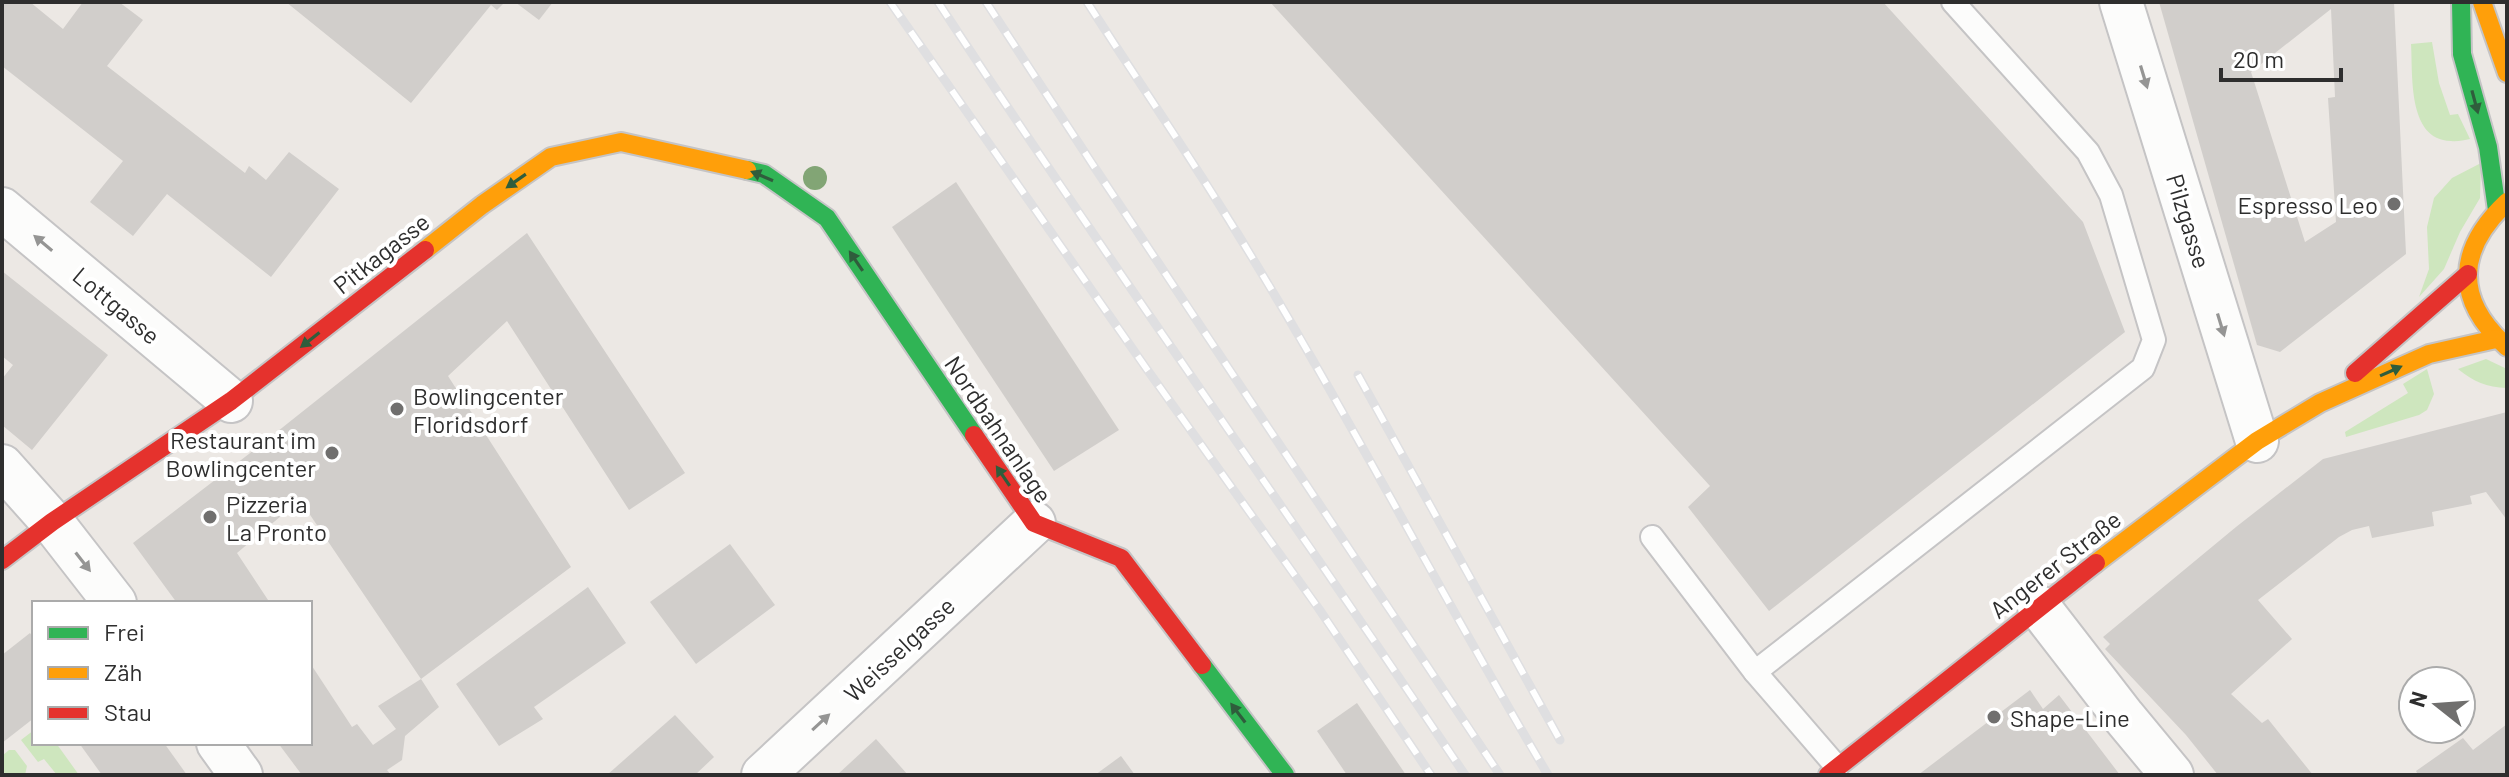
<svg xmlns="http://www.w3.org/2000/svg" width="2509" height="777" viewBox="0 0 2509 777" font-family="Barlow,sans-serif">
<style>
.green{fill:#cee6be}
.building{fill:#d1cecb;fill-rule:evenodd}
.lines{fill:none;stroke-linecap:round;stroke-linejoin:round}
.lane-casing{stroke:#c5c4c5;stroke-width:26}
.street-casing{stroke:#c5c4c5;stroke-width:46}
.fast-casing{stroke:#c5c4c5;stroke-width:22}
.slow-casing{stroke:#c5c4c5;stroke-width:22}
.jam-casing{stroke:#c5c4c5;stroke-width:22}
.lane{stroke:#fcfcfb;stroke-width:22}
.street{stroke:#fcfcfb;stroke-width:42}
.fast{stroke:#30b455;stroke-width:18}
.slow{stroke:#ff9f0a;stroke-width:18}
.jam{stroke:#e5322d;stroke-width:18}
.rail-casing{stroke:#dfdfe1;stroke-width:9}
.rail{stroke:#fff;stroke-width:6;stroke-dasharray:18;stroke-linecap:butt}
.tree{fill:#82a575}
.oneway{fill:#959594}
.oneway2{fill:#2f5d3c}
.poi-dot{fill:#706f6e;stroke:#fff;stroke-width:3}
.labels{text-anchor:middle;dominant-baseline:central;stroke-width:8;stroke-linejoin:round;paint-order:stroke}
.poi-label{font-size:24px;fill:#2e2e2e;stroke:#fff;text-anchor:start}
.street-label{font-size:24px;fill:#2e2e2e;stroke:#fff}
</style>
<rect width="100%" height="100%" fill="#ece8e4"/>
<!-- green -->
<g class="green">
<path d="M2432,42L2439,83L2450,115L2458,114L2470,139C2464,140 2457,142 2451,141C2407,140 2413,74 2411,44Z"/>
<path d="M2481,163L2480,198L2460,232L2444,269L2419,297L2429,269L2427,227L2434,198L2452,178Z"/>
<path d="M2486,359L2507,369V388C2486,387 2474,382 2458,369Z"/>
<path d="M2427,369L2434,394L2427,410L2419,415L2346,437L2345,432L2408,393L2403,384Z"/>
<path d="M34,730V743H56L79,775H57L44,759L38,762L21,740Z"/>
<path d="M9,750H15L27,766L25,775H2V756Z"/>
</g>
<!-- building -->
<g class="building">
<path d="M2,2H30L63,29L83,2H119L143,20L107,66L245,173L249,166L266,180L289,152L339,189L271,277L167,194L133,236L90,202L123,161L2,66Z"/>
<path d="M286,2H505L497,10L491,5L411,103Z"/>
<path d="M515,2H553L539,20Z"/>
<path d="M1270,2H1883L2083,222L2125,332L1769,611L1688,507L1710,486Z"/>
<path d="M2159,2H2394L2406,254L2280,352L2257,345ZM2331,9L2335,97L2328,98L2336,222L2305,242L2251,72Z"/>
<path d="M956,182L1119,430L1054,471L892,227Z"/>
<path d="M527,233L685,473L629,510L507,321L448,376L571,567L421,679L300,500L237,553L270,603H177L133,543L263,443Z"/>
<path d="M2,271L108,355L32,450L2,425V379L13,365L2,356Z"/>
<path d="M2507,412V520L2486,492L2470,496L2472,504L2432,512L2434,526L2372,538L2369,526L2352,530L2339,537L2258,600L2292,639L2231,694L2262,723L2268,719L2313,775H2218L2186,735L2105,649L2110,644L2103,637L2236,527L2323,459Z"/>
<path d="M730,544L775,605L696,664L650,602Z"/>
<path d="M588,587L626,643L534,707L543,719L499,746L456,684Z"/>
<path d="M30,633L34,639V718L2,743V655Z"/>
<path d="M310,663L352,727L357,724L373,745L396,729L378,706L421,679L439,707L405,736L402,760L387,770L391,775H302L278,743H310Z"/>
<path d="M2030,690L2043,709L2059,695L2120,775H1918Z"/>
<path d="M1357,703L1406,775H1347L1317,731Z"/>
<path d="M675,715L714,757L695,775H607Z"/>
<path d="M2507,724V775H2418L2416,771L2463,738L2473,750Z"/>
<path d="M876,739L908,775H837Z"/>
<path d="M79,743H164L187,775H102Z"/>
<path d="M1121,756L1135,775H1095Z"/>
</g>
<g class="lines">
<!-- lane casing -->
<g class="lane-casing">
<g id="lane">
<path d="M1652,537L1755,672L1837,767"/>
<path d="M1755,672L2143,368L2154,340L2111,195L2088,152L1953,2"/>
</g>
</g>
<!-- street casing -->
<g class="street-casing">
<g id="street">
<path d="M2121,2L2257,441"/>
<path d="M2,209L231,401"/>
<path d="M2,466L52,522L115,603"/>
<path d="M2039,607L2124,717L2172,775"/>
<path d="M218,743L241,775"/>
<path d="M763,775L1034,523"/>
</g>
</g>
<!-- fast casing -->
<g class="fast-casing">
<g id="fast">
<path d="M2461,2L2462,54L2488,147L2497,210"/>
<path d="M747,170L764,174L827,218L974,435"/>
<path d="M1202,665L1285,775"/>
</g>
</g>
<!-- slow casing -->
<g class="slow-casing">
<g id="slow">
<path d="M2482,2L2507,73"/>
<path d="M2507,202C2456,250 2454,300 2507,347"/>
<path d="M425,250L482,205L551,157L621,142L747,170"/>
<path d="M2096,563L2257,441L2320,403L2429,354L2496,339"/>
</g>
</g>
<!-- jam casing -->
<g class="jam-casing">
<g id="jam">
<path d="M2355,373L2468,274"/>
<path d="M974,435L1034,523L1121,558L1202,665"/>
<path d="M2,560L52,522L231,401L425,250"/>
<path d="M1828,775L2096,563"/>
</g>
</g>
<!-- lane -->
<use href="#lane" class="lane"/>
<!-- street -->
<use href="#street" class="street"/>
<!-- fast -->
<use href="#fast" class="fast"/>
<!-- slow -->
<use href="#slow" class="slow"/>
<!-- jam -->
<use href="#jam" class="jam"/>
<!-- rail casing -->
<g class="rail-casing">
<g id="rail">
<path d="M890,2L1146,368L1319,609L1431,775"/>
<path d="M938,2C1109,263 1291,516 1465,775"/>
<path d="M986,2L1095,168L1500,775"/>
<path d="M1087,2C1134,75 1183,146 1229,220C1342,401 1439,592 1548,775"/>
<path d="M1358,375L1560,740"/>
</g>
</g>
<!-- rail -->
<use href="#rail" class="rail"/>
</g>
<!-- trees -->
<circle class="tree" cx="815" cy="178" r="12"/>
<!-- one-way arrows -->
<defs><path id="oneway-solid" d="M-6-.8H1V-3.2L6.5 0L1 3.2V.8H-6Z" transform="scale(2)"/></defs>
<g class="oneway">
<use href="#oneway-solid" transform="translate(2144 77) rotate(73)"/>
<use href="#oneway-solid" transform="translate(43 243) rotate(-140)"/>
<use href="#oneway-solid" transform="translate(2221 325) rotate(73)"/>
<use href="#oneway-solid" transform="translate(83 562) rotate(52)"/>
<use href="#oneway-solid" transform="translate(821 722) rotate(-43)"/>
</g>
<g class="oneway2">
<use href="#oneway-solid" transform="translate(2475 102) rotate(75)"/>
<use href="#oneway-solid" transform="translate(762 176) rotate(-157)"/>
<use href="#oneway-solid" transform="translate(516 181) rotate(145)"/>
<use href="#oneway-solid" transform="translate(856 261) rotate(-124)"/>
<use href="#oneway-solid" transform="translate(310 340) rotate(142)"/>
<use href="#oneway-solid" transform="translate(2391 371) rotate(-24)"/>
<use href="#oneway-solid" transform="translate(1003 476) rotate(-124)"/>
<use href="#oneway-solid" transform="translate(1238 713) rotate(-127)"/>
</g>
<!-- markers -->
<g class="poi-dot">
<circle cx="2394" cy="204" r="8"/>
<circle cx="397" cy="409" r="8"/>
<circle cx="332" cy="453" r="8"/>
<circle cx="210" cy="517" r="8"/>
<circle cx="1994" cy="717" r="8"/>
</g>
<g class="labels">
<!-- poi labels -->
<g class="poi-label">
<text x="2378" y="204" text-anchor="end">Espresso Leo</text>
<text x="413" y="395">Bowlingcenter<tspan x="413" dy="28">Floridsdorf</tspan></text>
<text x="316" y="439" text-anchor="end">Restaurant im<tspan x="316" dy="28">Bowlingcenter</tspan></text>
<text x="226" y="503">Pizzeria<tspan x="226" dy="28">La Pronto</tspan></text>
<text x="2010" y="717">Shape-Line</text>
</g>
<!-- street labels -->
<g class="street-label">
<text transform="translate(2189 221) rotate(73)">Pilzgasse</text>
<text transform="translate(381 253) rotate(-38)">Pitkagasse</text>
<text transform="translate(117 305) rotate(40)">Lottgasse</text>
<text transform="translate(999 429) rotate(56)">Nordbahnanlage</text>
<text transform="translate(2055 564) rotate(-38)">Angerer Straße</text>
<text transform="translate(899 649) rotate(-43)">Weisselgasse</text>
</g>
</g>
<!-- border -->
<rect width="2509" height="777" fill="none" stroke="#2e2e2e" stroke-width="8"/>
<!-- legend -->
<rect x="32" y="601" width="280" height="144" fill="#ffffff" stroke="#ababab" stroke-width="2"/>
<rect x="48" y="627" width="40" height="12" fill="#30b455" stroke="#ababab" stroke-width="2"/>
<text x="104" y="641" font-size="24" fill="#2e2e2e">Frei</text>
<rect x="48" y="667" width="40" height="12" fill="#ff9f0a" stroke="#ababab" stroke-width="2"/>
<text x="104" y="681" font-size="24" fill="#2e2e2e">Zäh</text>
<rect x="48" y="707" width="40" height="12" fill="#e5322d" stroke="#ababab" stroke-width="2"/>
<text x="104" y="721" font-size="24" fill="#2e2e2e">Stau</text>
<!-- north arrow -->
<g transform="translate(2437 705) rotate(287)"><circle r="38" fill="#ffffff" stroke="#ababab" stroke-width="2"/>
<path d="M0-6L14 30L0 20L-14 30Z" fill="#706f6e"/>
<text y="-12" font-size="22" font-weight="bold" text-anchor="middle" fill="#2e2e2e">N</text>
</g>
<!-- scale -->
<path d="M2221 68v12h120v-12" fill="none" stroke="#2e2e2e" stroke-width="4"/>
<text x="2233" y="68" font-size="24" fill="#2e2e2e" stroke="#ffffff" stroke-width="6" paint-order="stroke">20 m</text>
</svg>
